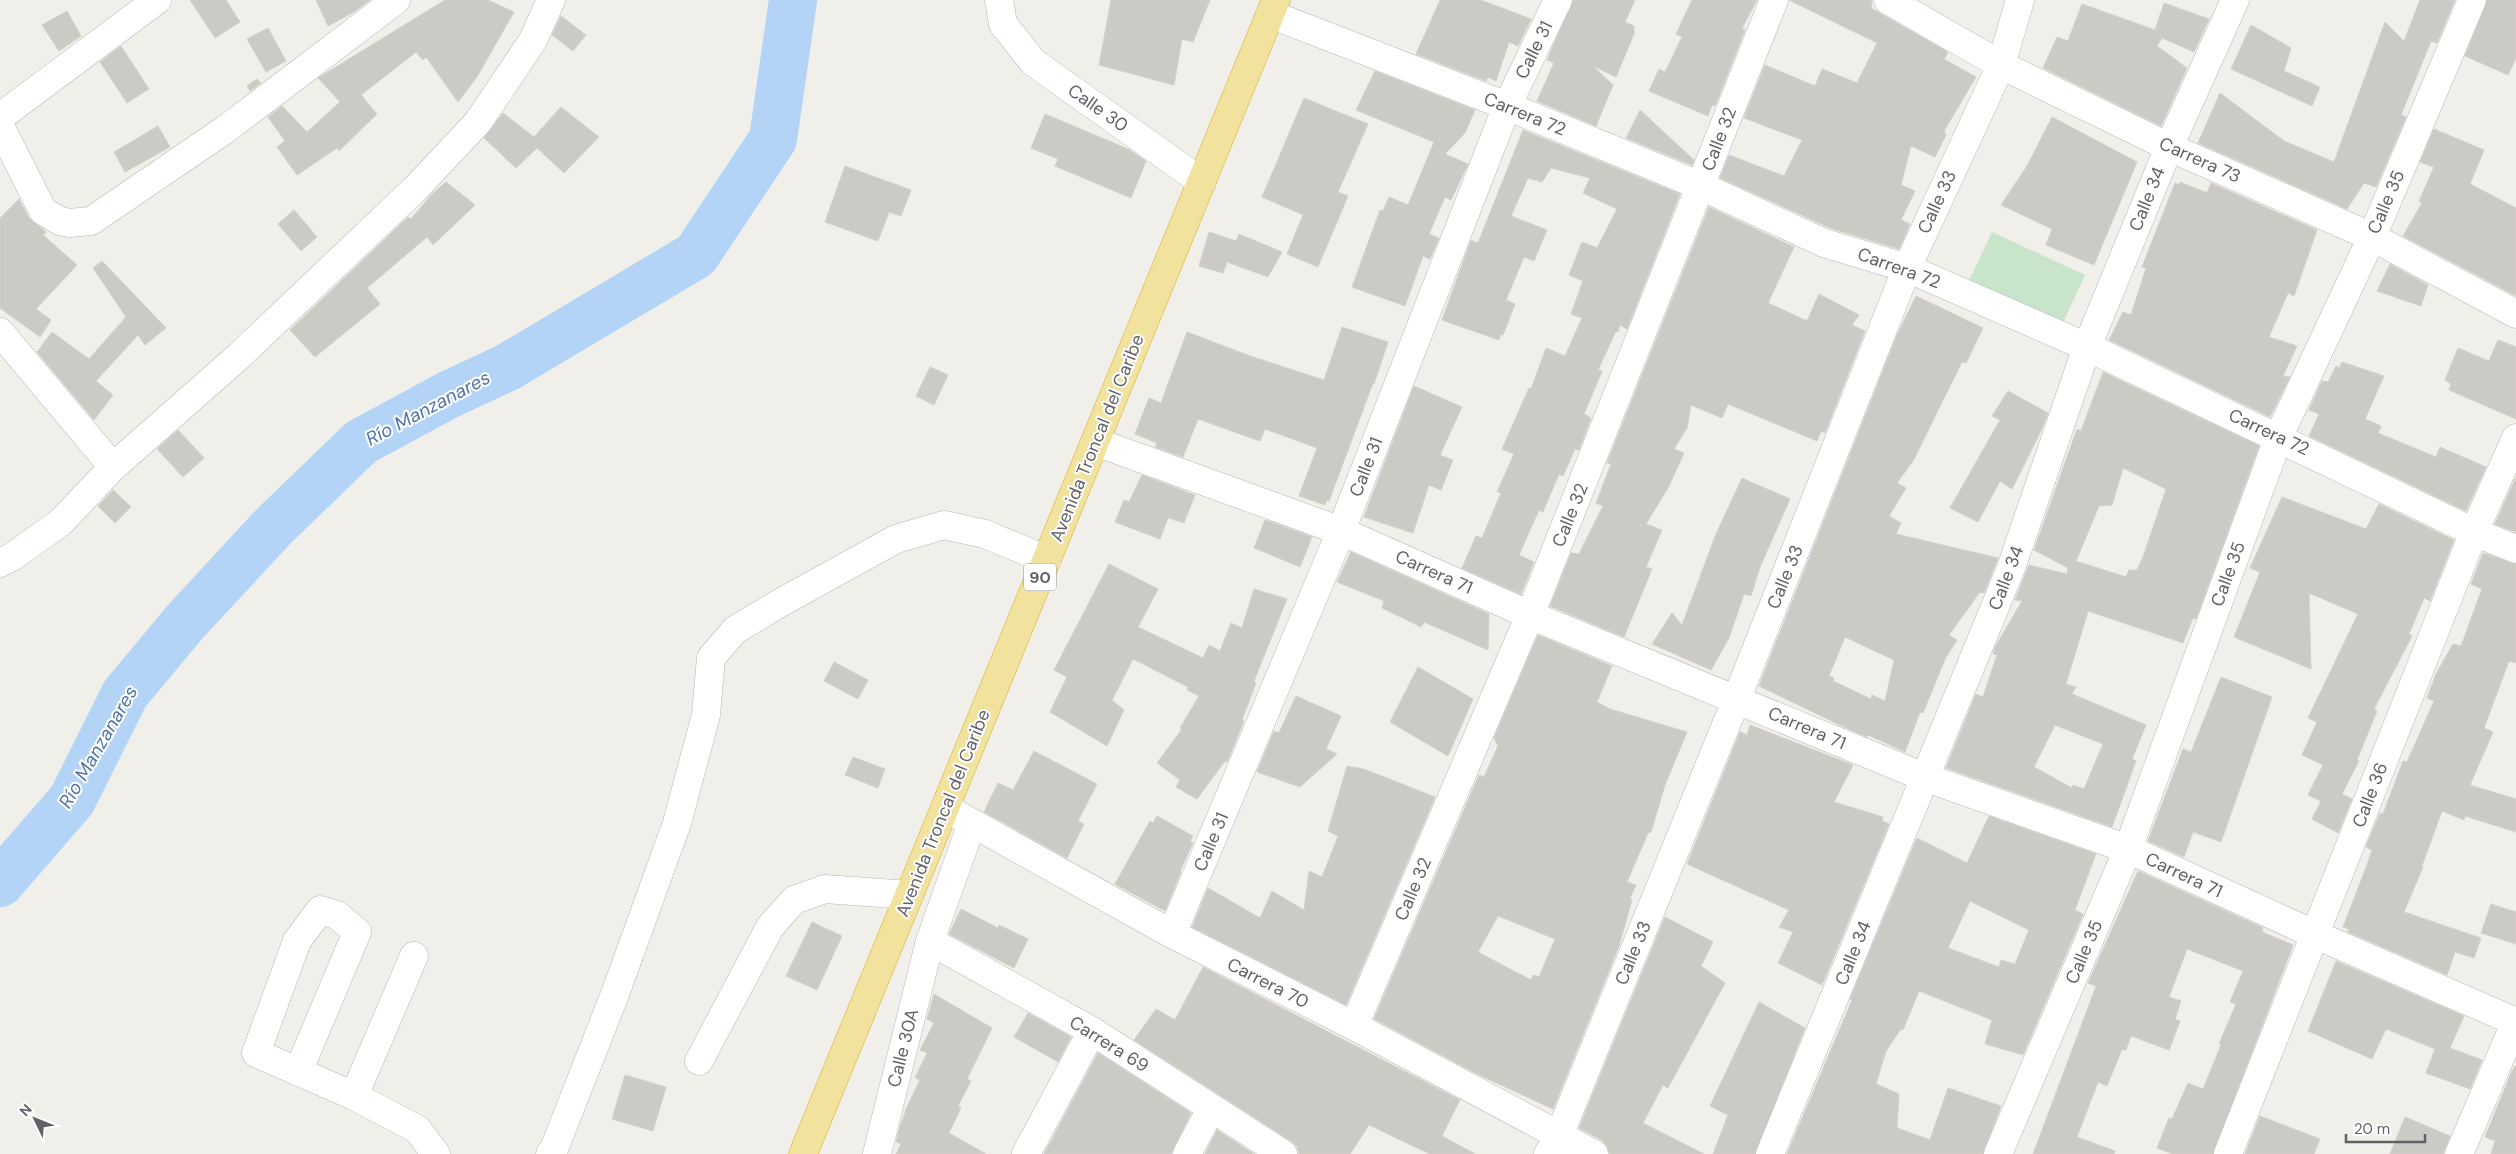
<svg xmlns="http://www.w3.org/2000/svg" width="2516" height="1154" viewBox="0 0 2516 1154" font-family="'DM Sans',sans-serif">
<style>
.green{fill:#c8e4ca}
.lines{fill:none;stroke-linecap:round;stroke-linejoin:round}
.river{stroke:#b3d4f6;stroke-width:48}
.building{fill:#cbcac5;stroke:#d4d1c7;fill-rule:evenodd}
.minor-casing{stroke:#b5b7bb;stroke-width:29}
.highway-casing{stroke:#ddad1b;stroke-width:29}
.minor{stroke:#fff;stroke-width:28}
.highway{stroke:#f1e29e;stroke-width:28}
.labels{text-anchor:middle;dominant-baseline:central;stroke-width:4;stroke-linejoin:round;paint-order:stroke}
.shield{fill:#fff;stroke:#909195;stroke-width:1}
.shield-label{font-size:16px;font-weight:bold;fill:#606267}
.street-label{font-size:18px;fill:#606267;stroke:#fff}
.water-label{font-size:19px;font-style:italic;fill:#5075a6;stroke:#fff}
</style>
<rect width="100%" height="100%" fill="#f0efe9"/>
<!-- green -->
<path class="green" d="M1992,232L2085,275L2061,327L1968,283Z"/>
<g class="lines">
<!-- river -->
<path class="river" d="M0,883L72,800L125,694L185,622L274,526L361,442L448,395L506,368L696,255L773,139L793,0"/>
</g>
<!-- building -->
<g class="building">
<path d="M190,0H226L240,22L215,38Z"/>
<path d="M316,0H370L354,12L328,26Z"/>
<path d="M445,0H488L514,12L477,77L458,102L426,57L423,60L416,52L361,95L377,114L339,151L337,148L297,175L277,147L285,141L268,117L282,106L307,132L340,102L318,78Z"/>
<path d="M1111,0H1210L1193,42L1182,39L1174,85L1099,65Z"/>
<path d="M1440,0H1481L1531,19L1518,46L1509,42L1496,81L1488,77L1486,81L1416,54Z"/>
<path d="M1573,0H1635L1625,22L1634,26V34L1616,77L1593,66L1613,85L1596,126L1537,101L1554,63L1547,60Z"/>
<path d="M1692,0H1757L1742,28L1745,30L1715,106L1712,105L1708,116L1649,91L1659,69L1665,72L1682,37L1676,34Z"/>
<path d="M1789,0H1872L1871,8L1948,52L1944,59L1976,77L1944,131L1946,135L1935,157L1911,146L1901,185L1915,191L1901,220L1910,224L1899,249L1830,228L1720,178L1729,155L1784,176L1802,140L1744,118L1765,65L1815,86L1822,69L1857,83L1877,43Z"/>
<path d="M2420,0H2455L2437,43L2431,41L2401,115L2406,117L2376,187L2364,183L2347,209L2198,143L2220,93L2284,141L2334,162L2385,22L2404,41Z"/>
<path d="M2487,0H2516V58L2508,75L2465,56Z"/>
<path d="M2164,3L2209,19L2194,52L2162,38L2157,46L2187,68L2161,126L2043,68L2057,37L2068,41L2082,4L2155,30Z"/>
<path d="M67,11L81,36L59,51L42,25Z"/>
<path d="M561,16L586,35L573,51L552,35Z"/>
<path d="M2251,25L2291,48L2284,71L2320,87L2312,106L2231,69Z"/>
<path d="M268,28L286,61L266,72L247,39Z"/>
<path d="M121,46L149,89L127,103L100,62Z"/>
<path d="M1375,71L1475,110L1465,133L1445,154L1468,164L1451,200L1445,197L1429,234L1439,238L1430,259L1423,256L1405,306L1352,287L1380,210L1383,211L1389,197L1408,205L1434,142L1356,110Z"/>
<path d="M257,79L261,83L250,91L247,86Z"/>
<path d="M1304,98L1368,124L1338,192L1348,196L1318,267L1287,254L1303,215L1262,197Z"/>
<path d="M561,107L599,137L564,173L537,148L516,168L484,138L503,113L534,137Z"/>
<path d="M1640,110L1694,160L1692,165L1626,138Z"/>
<path d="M1045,114L1128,149L1146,161L1131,198L1055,166L1058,159L1031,148Z"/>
<path d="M2052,117L2137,162L2094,265L2046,245L2052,229L2001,205L2027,166Z"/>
<path d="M158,126L170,147L125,172L114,152Z"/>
<path d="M2434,129L2484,150L2470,184L2516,208V296L2403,236L2422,203L2419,201L2434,167L2420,162Z"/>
<path d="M1523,130L1680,194L1627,329L1620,325L1618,332L1616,331L1598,370L1602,371L1584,414L1591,418L1579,450L1575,449L1563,476L1559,474L1543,512L1539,510L1519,555L1534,562L1521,594L1462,568L1476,536L1482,538L1501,493L1497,492L1514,454L1502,449L1529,388L1531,389L1546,348L1565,356L1582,318L1571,314L1583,281L1569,275L1582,242L1597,248L1617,209L1583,193L1590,178L1551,168L1542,182L1528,178L1511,216L1547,230L1534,261L1524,257L1506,300L1515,304L1503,335L1501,334L1499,340L1442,320L1471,240L1478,243Z"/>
<path d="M845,166L911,190L901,216L889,212L878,241L825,222Z"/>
<path d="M446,182L475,205L433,245L427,237L367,288L380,304L315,357L290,330L408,217L411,219L432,194Z"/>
<path d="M2180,182L2207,193L2211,183L2317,230L2294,296L2288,293L2269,337L2297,346L2283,376L2290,377L2270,417L2109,340L2123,312L2131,315L2146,268L2142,267L2175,183L2179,185Z"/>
<path d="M19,199L29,218L46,232L43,235L77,265L36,309L51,320L40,337L0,308V218Z"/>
<path d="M1709,207L1794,247L1768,303L1807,321L1819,294L1859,315L1852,325L1865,331L1825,433L1821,431L1817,441L1728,404L1722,418L1691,405L1687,428L1674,449L1684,453L1668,488L1646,524L1662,530L1646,567L1652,569L1624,637L1550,606L1571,553L1579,554L1603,506L1596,503L1611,464L1607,463Z"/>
<path d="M294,210L317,237L301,251L278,224Z"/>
<path d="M1209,232L1236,241L1239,234L1282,252L1268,277L1227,262L1223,273L1199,266Z"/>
<path d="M102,261L166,328L145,345L138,335L96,381L113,395L94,420L37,352L52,332L89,359L126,317L93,268Z"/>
<path d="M2390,264L2428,285L2421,306L2377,291Z"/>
<path d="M1916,296L1983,328L1966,363L1962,362L1913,461L1897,483L1906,488L1889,516L1901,523L1896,534L1998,558L1984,593L1980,592L1949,635L1957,640L1945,659L1923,713L1920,712L1905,752L1868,735L1867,737L1846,728L1759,686L1897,335ZM1845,637L1894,660L1885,701L1872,695L1871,699L1833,681L1834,678L1829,676Z"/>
<path d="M1342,327L1388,342L1374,384L1373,383L1329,501L1327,500L1325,505L1299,496L1317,448L1265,429L1260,441L1198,419L1183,457L1155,447L1157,443L1135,434L1149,398L1161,403L1187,332L1250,356L1324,380Z"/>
<path d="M2498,340L2516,347V419L2449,390L2451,384L2445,380L2458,348L2489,361Z"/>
<path d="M2342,362L2384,376L2365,419L2381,426L2378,433L2436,457L2440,447L2486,467L2466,511L2309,436L2319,414L2309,410L2322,381L2328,382L2336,366L2339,368Z"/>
<path d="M930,367L948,375L934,405L916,396Z"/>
<path d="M2103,372L2259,446L2196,619L2193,618L2183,643L2088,611L2066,684L2076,687L2072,694L2146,725L2132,759L2136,761L2112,827L1946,768L1976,694L1983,697L1997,655L1993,654L1995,647L2022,601L2015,600L2029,565L2067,574L2068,568L2034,550L2077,429L2081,431ZM2123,468L2166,489L2143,557L2137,570H2129L2126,577L2076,561L2099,506L2112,505ZM2055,725L2103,744L2084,789L2073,785L2072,788L2034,767Z"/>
<path d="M1414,386L1462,407L1440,455L1453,460L1441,490L1429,485L1413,533L1364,517Z"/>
<path d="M2008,391L2048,413L2042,429L2012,489L2000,481L1978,522L1950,508L2000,420L1992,416Z"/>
<path d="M178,430L204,458L183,477L157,449Z"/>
<path d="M1142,475L1195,495L1184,523L1168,518L1160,539L1115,522L1124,500L1129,502Z"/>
<path d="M1742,478L1790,499L1760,567L1751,596L1744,594L1729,638L1711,670L1652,644L1672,613L1682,625L1716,534Z"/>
<path d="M2515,479H2516V532L2495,524Z"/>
<path d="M113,490L131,507L115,523L98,506Z"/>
<path d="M2282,497L2366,529L2379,504L2454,540L2430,601L2424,598L2409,634L2412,636L2374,709L2377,711L2357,760L2359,761L2342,794L2352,799L2338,833L2312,819L2321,801L2308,795L2323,765L2302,755L2317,722L2308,718L2358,614L2309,593L2311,669L2234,637L2260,572L2250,568Z"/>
<path d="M1265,520L1312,537L1300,567L1254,548Z"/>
<path d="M1351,552L1489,614L1488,650L1424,622L1421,627L1382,608L1384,601L1337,582Z"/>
<path d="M2483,553L2516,564V663L2509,661L2484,728L2493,732L2470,785L2516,799V832L2465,816L2464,820L2442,811L2422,866L2423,867L2404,912L2481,938L2474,958L2455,952L2447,975L2348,932L2349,929L2343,927L2367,865L2372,850L2366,847L2380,813L2383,814L2403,761L2407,762L2434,701L2427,698L2436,674L2453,644L2461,646L2482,589L2471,584Z"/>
<path d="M1109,564L1158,589L1138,627L1203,658L1209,645L1220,651L1231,623L1242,628L1254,589L1287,599L1254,681L1256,683L1242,720L1244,721L1227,762L1225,761L1197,799L1176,787L1180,780L1157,763L1182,729L1180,728L1199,696L1187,690L1188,687L1133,659L1112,700L1124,710L1107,746L1050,712L1067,677L1054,670Z"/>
<path d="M1538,635L1612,666L1597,702L1610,709L1687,732L1665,785L1651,832L1648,833L1627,882L1636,885L1630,898L1632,900L1619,946L1553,1109L1475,1073L1374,1019L1479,775L1484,777L1498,746L1494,738ZM1498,916L1555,939L1539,977L1533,975L1531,980L1478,952Z"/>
<path d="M834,662L868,680L858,699L824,681Z"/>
<path d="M1418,667L1473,699L1448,756L1390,722Z"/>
<path d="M2221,677L2272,697L2221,842L2193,832L2184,857L2148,841L2183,749L2191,752Z"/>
<path d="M1296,696L1341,716L1326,749L1337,754L1300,787L1257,772L1274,731L1279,733Z"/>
<path d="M1750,725L1853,765L1834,802L1883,817L1882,821L1889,824L1822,985L1778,963L1793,932L1779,927L1789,910L1687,864L1740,732L1747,735Z"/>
<path d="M1034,751L1097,784L1078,821L1084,824L1067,858L984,812L998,783L1013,790Z"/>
<path d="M853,757L885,769L878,788L845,775Z"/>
<path d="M1347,766L1364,769L1435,797L1346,1005L1192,927L1208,888L1260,918L1272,891L1304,910L1309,871L1322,877L1338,836L1328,831Z"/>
<path d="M1157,816L1193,836L1190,841L1193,843L1180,871L1181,872L1165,911L1115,884L1150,821L1153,823Z"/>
<path d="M1989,816L2096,854L2075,910L2083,914L2023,1055L1985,1044L1992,1020L1919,991L1903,1030L1901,1029L1886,1051L1876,1084L1899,1094L1897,1128L1930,1140L1948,1088L2001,1106L1983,1154H1787L1852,1000L1850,999L1917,838L1967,863ZM1970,901L2029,930L2015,964L2001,960L1999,967L1948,948Z"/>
<path d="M2138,871L2263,928L2262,932L2293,945L2213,1154H2173L2157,1148L2169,1118L2172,1119L2188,1083L2203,1089L2221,1045L2219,1044L2236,1004L2230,1002L2243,971L2187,949L2169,997L2181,1001L2175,1019L2180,1021L2169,1050L2131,1036L2126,1050L2122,1049L2107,1086L2098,1082L2077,1137L2115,1151L2114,1154H2033L2096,986L2088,983Z"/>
<path d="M2491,904L2516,912V944L2481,933Z"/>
<path d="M961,909L998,928L999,925L1028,939L1014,968L949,934Z"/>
<path d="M1665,917L1713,942L1701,966L1725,983L1668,1088L1663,1085L1643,1123L1704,1154H1610L1607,1146L1602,1140L1579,1128Z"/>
<path d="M812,922L842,936L817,990L786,976Z"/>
<path d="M2336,961L2464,1016L2450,1048L2482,1060L2470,1089L2426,1073L2435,1049L2386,1029L2372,1059L2308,1031Z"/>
<path d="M1203,967L1460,1100L1442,1136L1475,1154H1430L1369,1125L1350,1154H1299L1297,1146L1291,1141L1134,1040L1156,1009L1175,1020Z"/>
<path d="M934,994L992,1028L967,1079L971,1081L958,1106L961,1108L949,1133L986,1154H896L901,1144L896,1142L900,1126L906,1111H905L920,1080L915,1078L927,1053L920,1050L934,1023L927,1019Z"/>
<path d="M1759,1002L1805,1028L1755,1154H1713L1728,1115L1710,1106Z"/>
<path d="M1028,1013L1071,1037L1058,1062L1014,1037Z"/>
<path d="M1098,1053L1191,1113L1171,1154H1044Z"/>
<path d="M2516,1065V1154H2491L2495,1141L2485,1137L2512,1071Z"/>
<path d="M625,1075L666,1087L653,1131L612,1119Z"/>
<path d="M2260,1116L2320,1139L2314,1154H2245Z"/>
<path d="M2405,1117L2450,1136L2443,1154H2390Z"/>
<path d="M1217,1130L1254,1154H1205Z"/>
</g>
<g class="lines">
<!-- minor casing -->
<g class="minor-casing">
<g id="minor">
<path d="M999,0L1003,24L1033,62L1202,182"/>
<path d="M1888,0L2001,65L2169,147L2372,237L2516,314"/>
<path d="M1270,14L1507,106L1701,186L1824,243L1907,268L2087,347L2474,532L2516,549"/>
<path d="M0,117L157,0"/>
<path d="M0,126L43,211L60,221L69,223L91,221L226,129L396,0"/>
<path d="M0,332L113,467"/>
<path d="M1096,442L1341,531L1530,615L1924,777L2128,849L2316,935L2516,1022"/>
<path d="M0,563L12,557L61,522L113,467L239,356L415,189L478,122L533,40L551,0"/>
<path d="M945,808L1172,934L1354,1026L1594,1154"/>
<path d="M1172,934L1341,531L1507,106L1558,0"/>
<path d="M930,941L1092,1031L1283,1154"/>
<path d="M1354,1026L1530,615L1774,0"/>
<path d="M699,1061L770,927L794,900L825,889L909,895"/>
<path d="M298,1072L357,932L337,915L320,910L297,941L256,1053L354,1096L417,1129L436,1154"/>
<path d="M354,1096L414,956"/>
<path d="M550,1154L554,1149L615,994L677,823L706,715L711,658L735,630L780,603L896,539L944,525L985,534L1047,560"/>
<path d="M877,1154L930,941L972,823"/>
<path d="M1026,1154L1092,1031"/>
<path d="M1187,1154L1211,1109"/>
<path d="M1548,1154L1559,1136L1737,698L1907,268L2001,65L2020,0"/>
<path d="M1770,1154L2011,568L2087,347L2169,147L2235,0"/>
<path d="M1998,1154L2128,849L2279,436L2372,237L2472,0"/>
<path d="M2228,1154L2474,532L2516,438"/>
<path d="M2459,1154L2516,1021"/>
</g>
</g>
<!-- highway casing -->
<g class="highway-casing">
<path id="highway" d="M803,1154L1276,0"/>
</g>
<!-- minor -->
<use href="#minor" class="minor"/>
<!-- highway -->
<use href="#highway" class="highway"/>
</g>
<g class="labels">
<!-- shield labels -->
<rect class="shield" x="1024" y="563.5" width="32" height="27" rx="4"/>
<g class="shield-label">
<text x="1040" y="577">90</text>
</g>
<!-- street labels -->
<g class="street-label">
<text transform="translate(1534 50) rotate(-64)">Calle 31</text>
<text transform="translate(1098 108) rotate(35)">Calle 30</text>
<text transform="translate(1525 114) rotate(22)">Carrera 72</text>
<text transform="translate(1719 139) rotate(-69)">Calle 32</text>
<text transform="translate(2200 160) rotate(24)">Carrera 73</text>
<text transform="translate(2147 199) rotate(-68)">Calle 34</text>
<text transform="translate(1937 202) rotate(-65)">Calle 33</text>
<text transform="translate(2386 202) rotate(-67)">Calle 35</text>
<text transform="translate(1899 268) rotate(20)">Carrera 72</text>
<text transform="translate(2269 432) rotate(25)">Carrera 72</text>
<text transform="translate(1097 438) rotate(-68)">Avenida Troncal del Caribe</text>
<text transform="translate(1366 467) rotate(-69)">Calle 31</text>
<text transform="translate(1570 515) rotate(-68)">Calle 32</text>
<text transform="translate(1434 572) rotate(24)">Carrera 71</text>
<text transform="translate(2228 574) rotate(-70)">Calle 35</text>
<text transform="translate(1785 577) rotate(-68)">Calle 33</text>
<text transform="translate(2006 578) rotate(-69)">Calle 34</text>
<text transform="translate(1807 728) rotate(23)">Carrera 71</text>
<text transform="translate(2370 795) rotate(-69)">Calle 36</text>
<text transform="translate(943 813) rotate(-68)">Avenida Troncal del Caribe</text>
<text transform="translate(1211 842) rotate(-67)">Calle 31</text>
<text transform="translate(2184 875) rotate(25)">Carrera 71</text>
<text transform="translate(1413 889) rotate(-67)">Calle 32</text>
<text transform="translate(2084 952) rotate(-67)">Calle 35</text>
<text transform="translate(1633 953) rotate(-68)">Calle 33</text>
<text transform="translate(1853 953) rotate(-68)">Calle 34</text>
<text transform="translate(1268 983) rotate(27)">Carrera 70</text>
<text transform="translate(1109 1044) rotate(32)">Carrera 69</text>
<text transform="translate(903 1048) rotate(-76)">Calle 30A</text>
</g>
<!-- water labels -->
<g class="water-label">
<text transform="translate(428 408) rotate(-28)">Río Manzanares</text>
<text transform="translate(98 747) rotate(-60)">Río Manzanares</text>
</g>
</g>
<!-- north arrow -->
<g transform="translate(35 1119) rotate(313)" stroke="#ffffff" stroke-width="4" paint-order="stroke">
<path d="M0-4L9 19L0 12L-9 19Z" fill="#606267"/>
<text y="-8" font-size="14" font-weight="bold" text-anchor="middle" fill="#606267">N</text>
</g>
<!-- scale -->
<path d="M2346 1134v8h79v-8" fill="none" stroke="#606267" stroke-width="2.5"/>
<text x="2354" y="1134" font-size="15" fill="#606267" stroke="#ffffff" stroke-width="4" paint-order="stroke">20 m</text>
</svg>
